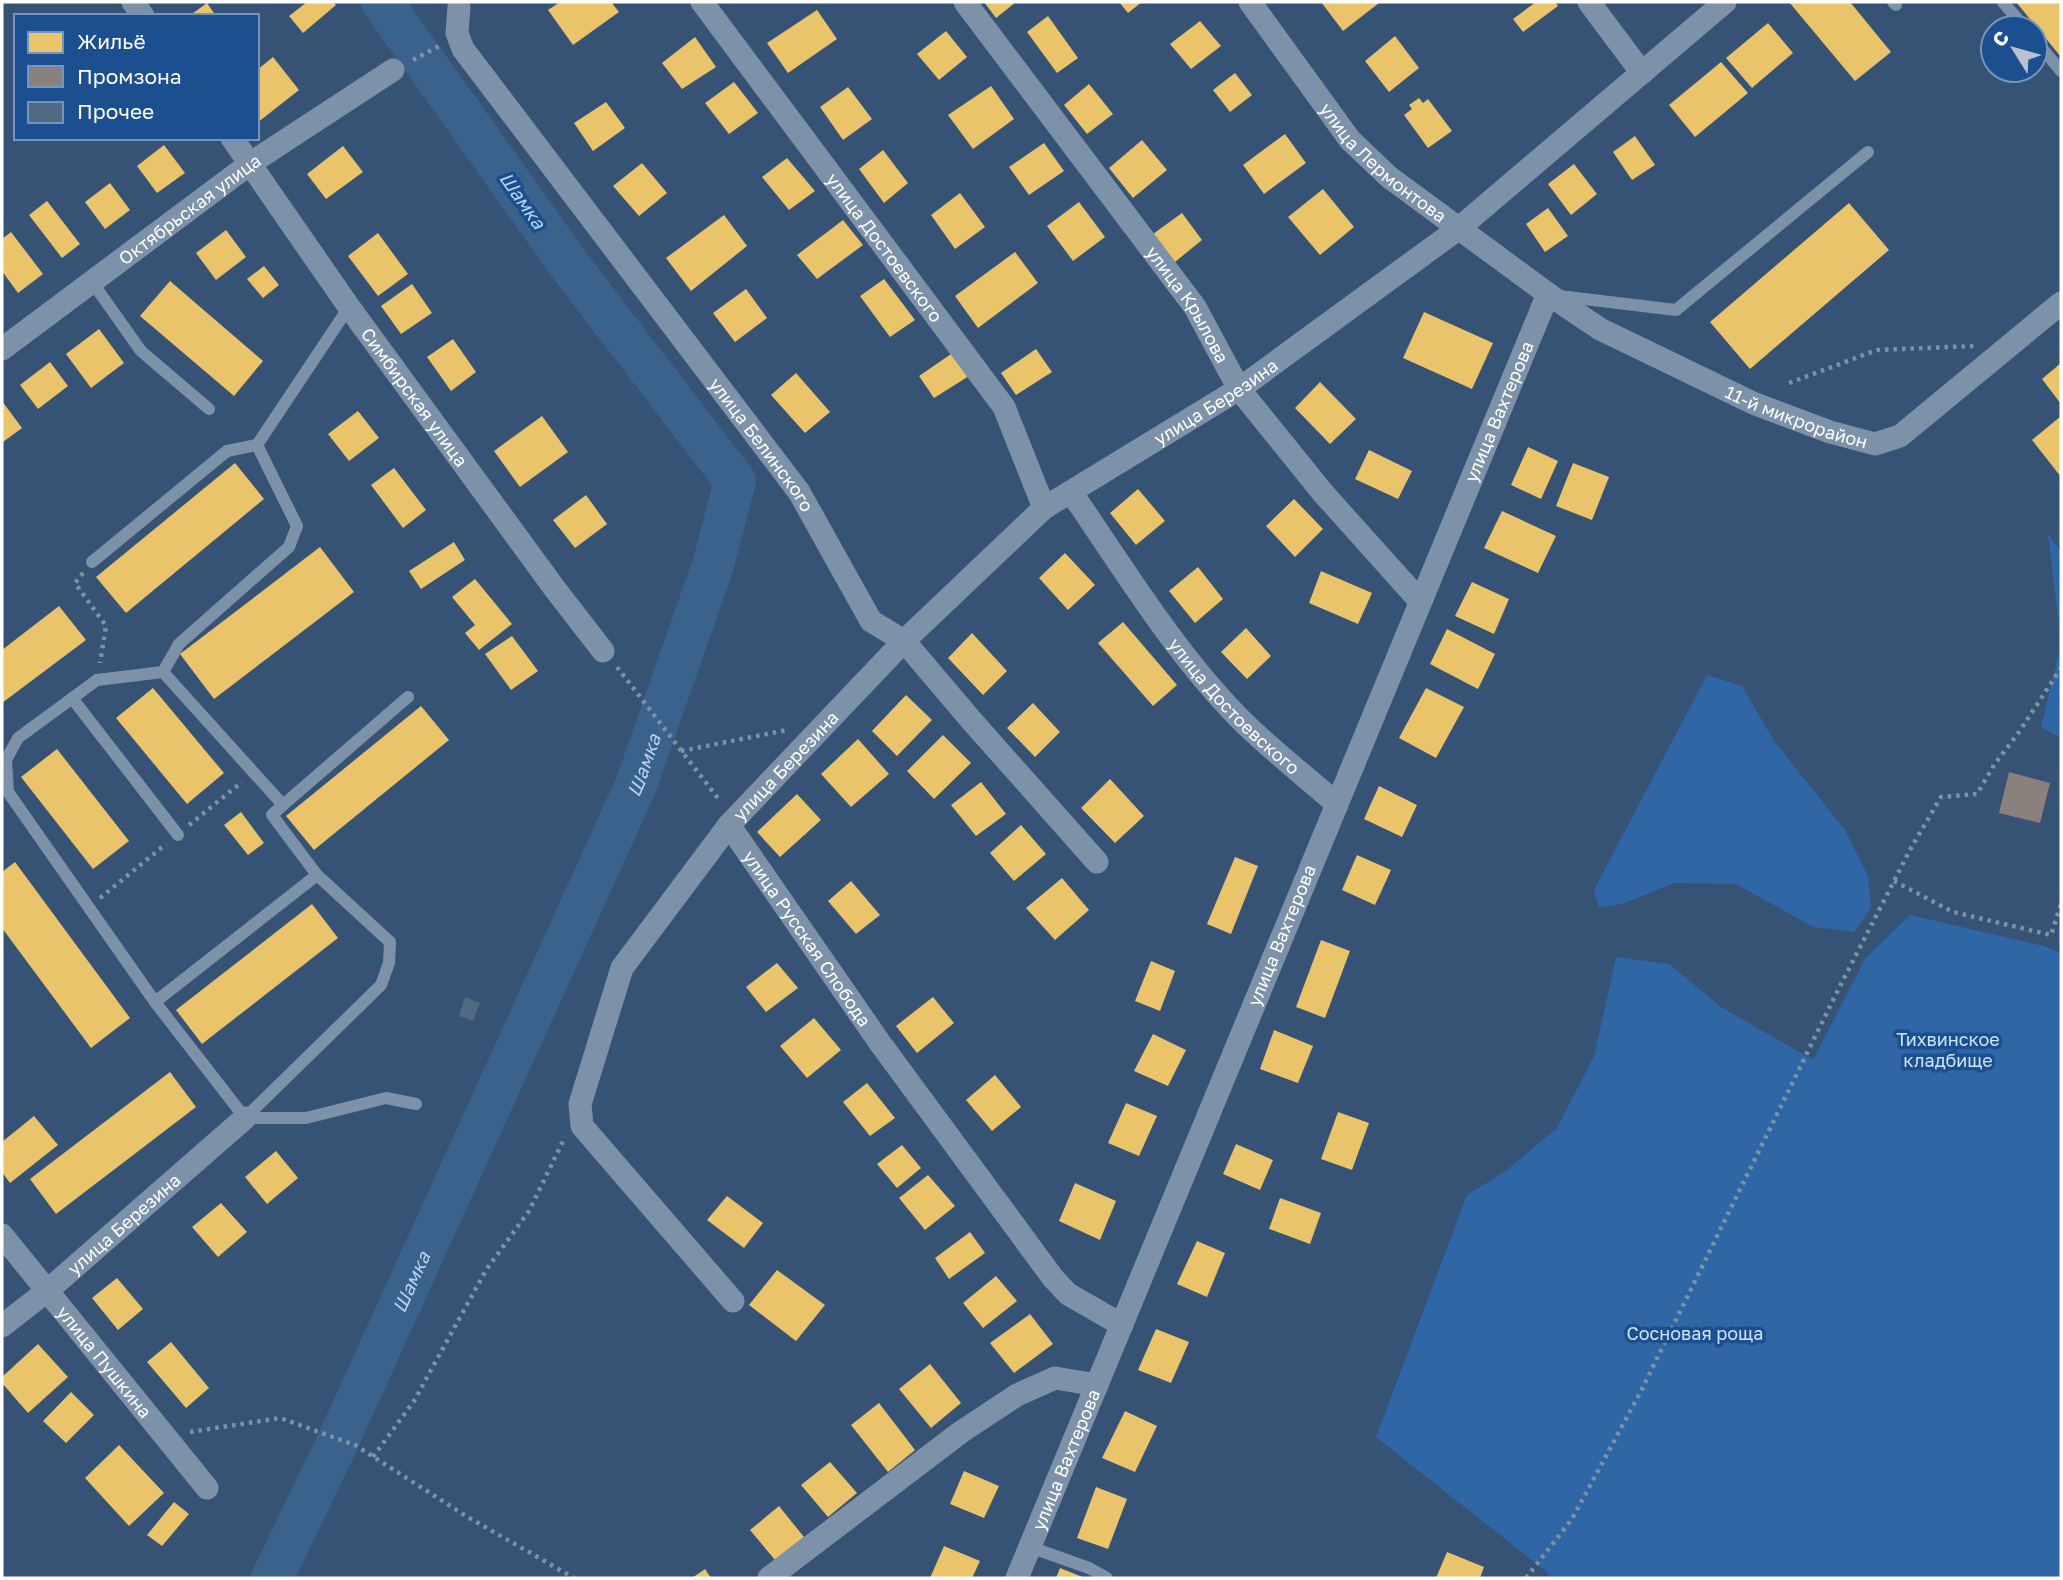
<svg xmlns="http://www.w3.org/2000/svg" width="2063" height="1580" viewBox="0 0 2063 1580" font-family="'Golos Text',sans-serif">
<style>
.green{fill:#2f66a5}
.homes{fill:#e9c46a}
.industry{fill:#8a817c}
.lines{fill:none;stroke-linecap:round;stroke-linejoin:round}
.river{stroke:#3b618d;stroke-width:42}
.building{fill:#526984}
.path{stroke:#7d92a8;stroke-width:4.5;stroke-dasharray:3.5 5;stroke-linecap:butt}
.service{stroke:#7d92a8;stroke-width:12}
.minor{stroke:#7d92a8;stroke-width:23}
.labels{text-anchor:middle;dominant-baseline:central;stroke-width:7;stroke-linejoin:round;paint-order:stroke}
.street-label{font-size:18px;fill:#fff;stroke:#1b4f8f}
.park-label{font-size:18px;fill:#cfe3fa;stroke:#1b4f8f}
.water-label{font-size:19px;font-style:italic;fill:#b5d3f5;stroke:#1b4f8f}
</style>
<rect width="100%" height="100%" fill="#365274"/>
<!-- green -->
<g class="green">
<path d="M2048,534L2061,552V642Z"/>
<path d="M2061,644V738L2041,727Z"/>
<path d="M1707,675L1742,686L1774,741L1845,830L1868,876L1871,908L1854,932L1813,927L1736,884L1674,883L1622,904L1599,907L1594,890Z"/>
<path d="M1910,915L2044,946L2061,953V1578H1547L1548,1573L1376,1437L1467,1195L1503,1173L1557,1128L1594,1056L1616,957L1669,964L1721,1007L1813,1060L1865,959Z"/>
</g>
<!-- homes -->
<g class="homes">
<path d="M307,2H333L336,5L303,33L289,16Z"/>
<path d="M560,2H611L619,12L573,45L548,10Z"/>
<path d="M984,2H1016L996,18Z"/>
<path d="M1119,2H1142L1128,13Z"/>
<path d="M1321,2H1378L1379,3L1343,31Z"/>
<path d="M1536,2H1555L1558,6L1523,32L1513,19Z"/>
<path d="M1789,2H1850L1891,52L1855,81Z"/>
<path d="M2016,2H2061V57Z"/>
<path d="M207,3L216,16H189Z"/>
<path d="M817,10L837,39L788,73L767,43Z"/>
<path d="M1048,16L1078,58L1057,73L1027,32Z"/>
<path d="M1200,21L1221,46L1191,69L1170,44Z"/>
<path d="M1768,23L1793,53L1752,88L1726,58Z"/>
<path d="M946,31L967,57L939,80L917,54Z"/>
<path d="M1395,36L1419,68L1389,92L1365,61Z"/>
<path d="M695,37L716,67L682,89L662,63Z"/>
<path d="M273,57L299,90L257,123V70Z"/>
<path d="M1721,62L1748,93L1695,137L1669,105Z"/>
<path d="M1235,73L1252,95L1230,112L1213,90Z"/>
<path d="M734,82L758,113L729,134L705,103Z"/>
<path d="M1089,84L1113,114L1087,134L1064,105Z"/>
<path d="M991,86L1014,119L973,149L948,115Z"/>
<path d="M848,87L872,119L843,140L820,107Z"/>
<path d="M1419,98L1423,103L1428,99L1452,131L1428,148L1404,115L1412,109L1409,105Z"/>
<path d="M606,102L625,128L593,151L574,123Z"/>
<path d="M1285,134L1306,163L1264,194L1243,165Z"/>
<path d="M1635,136L1655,165L1632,180L1613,152Z"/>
<path d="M1142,140L1167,170L1133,198L1109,168Z"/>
<path d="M1044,143L1064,171L1029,195L1009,167Z"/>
<path d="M164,145L185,173L157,193L137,166Z"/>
<path d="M343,146L363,172L326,199L307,174Z"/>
<path d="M883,150L908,183L884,203L859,169Z"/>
<path d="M787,158L815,191L789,210L762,177Z"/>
<path d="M642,163L667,193L639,216L613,186Z"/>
<path d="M1574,164L1597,194L1571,215L1548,184Z"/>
<path d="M110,183L130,210L105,229L85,202Z"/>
<path d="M1323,189L1354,227L1320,255L1288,217Z"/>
<path d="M960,193L985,227L955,249L931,215Z"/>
<path d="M47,201L80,244L62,258L29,215Z"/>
<path d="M1079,202L1105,237L1073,261L1047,226Z"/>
<path d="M1849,203L1889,250L1750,369L1710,322Z"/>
<path d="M1548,208L1568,236L1545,252L1526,224Z"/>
<path d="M1182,213L1202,240L1175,262L1153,234Z"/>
<path d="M724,215L747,246L691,291L666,258Z"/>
<path d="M843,220L863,245L817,279L797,255Z"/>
<path d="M226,230L246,257L216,280L196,253Z"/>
<path d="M11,232L43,274L18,293L2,271V239Z"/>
<path d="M378,233L408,274L378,296L348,256Z"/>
<path d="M1015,252L1038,283L978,328L955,296Z"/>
<path d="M264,266L279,285L263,298L247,279Z"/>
<path d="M884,279L915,320L890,337L860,296Z"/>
<path d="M170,281L263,361L234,396L140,316Z"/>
<path d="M412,284L432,313L401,334L381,306Z"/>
<path d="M746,289L767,318L735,342L713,313Z"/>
<path d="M1424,312L1493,343L1472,389L1403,358Z"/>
<path d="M99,329L124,363L91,388L66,354Z"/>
<path d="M453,339L476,372L451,391L427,357Z"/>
<path d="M1036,349L1052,372L1016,395L1001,373Z"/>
<path d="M954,352L969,376L934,398L919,376Z"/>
<path d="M50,362L68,386L38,409L20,385Z"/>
<path d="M2061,363V404L2042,379Z"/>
<path d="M796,373L830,412L805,433L771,395Z"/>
<path d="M1320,382L1356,419L1330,444L1295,408Z"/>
<path d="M2,401L22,428L3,442L2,440Z"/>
<path d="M358,411L379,438L349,461L328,434Z"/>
<path d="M542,416L568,452L520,487L494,451Z"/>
<path d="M2061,416V477L2032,440Z"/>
<path d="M1528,447L1558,461L1541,499L1511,485Z"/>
<path d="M1369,450L1412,471L1398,499L1355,479Z"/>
<path d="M235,463L264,499L126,613L96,577Z"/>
<path d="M1573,463L1609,477L1592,520L1556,506Z"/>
<path d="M394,468L426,510L403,528L371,485Z"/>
<path d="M1138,489L1165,521L1136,545L1110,513Z"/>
<path d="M586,495L607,524L575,548L553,520Z"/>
<path d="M1294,499L1323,529L1295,557L1266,526Z"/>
<path d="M1502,511L1556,536L1538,573L1484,548Z"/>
<path d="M454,542L465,560L421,589L409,571Z"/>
<path d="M320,547L354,592L214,699L180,654Z"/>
<path d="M1065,553L1095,585L1068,610L1039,578Z"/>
<path d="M1198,567L1223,599L1195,623L1169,591Z"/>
<path d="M1321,571L1372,593L1358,624L1309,603Z"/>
<path d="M475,579L512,624L479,650L465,633L475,625L452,597Z"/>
<path d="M1472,582L1509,599L1494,634L1455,616Z"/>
<path d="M59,606L86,640L2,703V650Z"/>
<path d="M1123,622L1177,685L1153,706L1098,643Z"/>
<path d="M1246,628L1271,656L1247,679L1221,652Z"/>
<path d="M1447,629L1495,654L1478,689L1430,664Z"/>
<path d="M972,633L1007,671L983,695L948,658Z"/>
<path d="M512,636L538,671L511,690L485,654Z"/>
<path d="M153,688L224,773L187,804L116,718Z"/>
<path d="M1426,688L1464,707L1436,758L1399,738Z"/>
<path d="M906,695L932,720L897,756L872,731Z"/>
<path d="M1033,703L1060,732L1035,757L1007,728Z"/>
<path d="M421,706L449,740L314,850L286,816Z"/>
<path d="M943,735L971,763L934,799L907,771Z"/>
<path d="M858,739L889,774L851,807L821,774Z"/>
<path d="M57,749L129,841L93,869L21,777Z"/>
<path d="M1110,779L1144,816L1115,843L1081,808Z"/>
<path d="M981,782L1006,814L976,836L951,805Z"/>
<path d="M1379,786L1417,805L1402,837L1364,819Z"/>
<path d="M797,794L821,820L780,857L757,832Z"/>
<path d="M241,812L264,843L248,855L224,825Z"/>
<path d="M1021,825L1046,854L1014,881L990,853Z"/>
<path d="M1357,855L1391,870L1375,905L1342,890Z"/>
<path d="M1235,857L1258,866L1231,934L1207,924Z"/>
<path d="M15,862L130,1018L91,1048L2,928V872Z"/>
<path d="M1062,878L1089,910L1055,940L1026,908Z"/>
<path d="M851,881L880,915L856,934L828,901Z"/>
<path d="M312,904L338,938L202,1044L176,1010Z"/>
<path d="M1321,940L1350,951L1325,1018L1296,1007Z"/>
<path d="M1151,961L1175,971L1160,1011L1135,1001Z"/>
<path d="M777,963L798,988L766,1012L746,987Z"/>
<path d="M933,997L954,1023L917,1053L896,1026Z"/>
<path d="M814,1018L841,1050L807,1078L780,1046Z"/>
<path d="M1274,1030L1313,1046L1298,1083L1260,1069Z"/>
<path d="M1153,1034L1186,1050L1168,1086L1134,1071Z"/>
<path d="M170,1072L196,1107L56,1214L30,1179Z"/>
<path d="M995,1075L1021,1107L992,1131L966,1100Z"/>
<path d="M867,1083L895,1118L870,1136L843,1102Z"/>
<path d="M1126,1103L1157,1116L1139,1156L1108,1143Z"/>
<path d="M1338,1112L1369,1123L1352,1170L1321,1159Z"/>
<path d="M34,1116L58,1145L10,1183L2,1172V1142Z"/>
<path d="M1236,1144L1273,1160L1260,1190L1223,1174Z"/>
<path d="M902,1145L921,1168L897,1188L877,1164Z"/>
<path d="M276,1151L298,1178L267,1204L245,1177Z"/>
<path d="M928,1175L955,1206L925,1230L899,1198Z"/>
<path d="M1075,1183L1116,1201L1100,1240L1059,1221Z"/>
<path d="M727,1196L763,1223L744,1248L707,1220Z"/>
<path d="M1280,1198L1321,1213L1310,1244L1269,1229Z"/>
<path d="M221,1203L247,1232L218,1257L192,1227Z"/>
<path d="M970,1232L985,1253L949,1279L935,1258Z"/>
<path d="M1197,1241L1225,1253L1207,1297L1177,1284Z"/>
<path d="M777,1270L825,1305L796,1341L749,1305Z"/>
<path d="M996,1276L1017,1301L983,1328L963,1303Z"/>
<path d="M117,1278L143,1309L118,1330L92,1298Z"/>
<path d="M1030,1314L1053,1344L1014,1373L990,1343Z"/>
<path d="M1156,1329L1189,1342L1171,1383L1138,1370Z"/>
<path d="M171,1342L209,1388L186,1408L147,1362Z"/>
<path d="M38,1344L68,1377L28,1413L2,1383V1377Z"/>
<path d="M930,1364L961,1403L931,1428L899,1389Z"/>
<path d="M71,1392L94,1415L66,1443L43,1421Z"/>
<path d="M879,1403L915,1450L888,1472L851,1425Z"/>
<path d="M1125,1411L1157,1426L1135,1472L1102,1458Z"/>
<path d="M119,1445L164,1493L129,1526L85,1478Z"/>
<path d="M830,1462L857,1493L828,1517L801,1485Z"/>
<path d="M964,1471L999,1486L984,1518L950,1504Z"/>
<path d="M1096,1487L1127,1499L1108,1549L1077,1538Z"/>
<path d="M174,1502L189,1514L162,1546L147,1535Z"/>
<path d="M779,1506L804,1537L775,1560L750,1530Z"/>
<path d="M944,1546L980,1561L972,1578H930Z"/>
<path d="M1447,1552L1484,1567L1480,1578H1436Z"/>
<path d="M1060,1568L1085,1578H1056Z"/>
<path d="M705,1569L711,1578H692Z"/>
</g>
<!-- industry -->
<path class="industry" d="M2009,772L2050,783L2040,823L1999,813Z"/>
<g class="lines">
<!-- river -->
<path class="river" id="s1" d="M272,1578L332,1454L636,785L713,565L735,481L570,266L382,2"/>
</g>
<!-- building -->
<path class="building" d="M465,997L480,1003L473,1021L459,1016Z"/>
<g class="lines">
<!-- path -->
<g class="path">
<path d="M413,60L439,46"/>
<path d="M1789,383L1877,350L1974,346"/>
<path d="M83,573L75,583L106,626L100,663"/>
<path d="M617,667L720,801"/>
<path d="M681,751L787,730"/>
<path d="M189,825L242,782"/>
<path d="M1894,881L1953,912L2051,935L2061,904"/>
<path d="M100,898L166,844"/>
<path d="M190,1432L280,1418L355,1445L466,1516L574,1578"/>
<path d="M373,1457L414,1401L486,1270L529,1211L565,1137"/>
<path d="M1526,1578L1572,1519L1640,1393L1838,990L1911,848L1941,797L1977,794L1994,765L2019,732L2061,668"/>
</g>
<!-- service -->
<g class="service">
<path d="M1893,2L1896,5"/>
<path d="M2003,2L2025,28"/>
<path d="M2035,40L2061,71"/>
<path d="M92,282L141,351L209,409"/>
<path d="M1559,296L1676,310L1868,152"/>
<path d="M92,562L227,451L257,445"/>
<path d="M72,698L178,835"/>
<path d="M283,805L408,697"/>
<path d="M155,1002L317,875L272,815L283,805L163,672"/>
<path d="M245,1118L155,1002L8,792L6,760L18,738L97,680L163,672L179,644L289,547L297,526L257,445L349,307"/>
<path d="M245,1118L381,985L389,963L390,942L317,875"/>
<path d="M245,1118H306L386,1098L416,1104"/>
<path d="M1030,1547L1089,1568L1107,1578"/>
</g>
<!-- minor -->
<g class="minor">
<path d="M133,2L143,16"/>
<path id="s2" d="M702,2L1004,407L1044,508"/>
<path id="s3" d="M965,2L1195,307L1239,389L1323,493L1419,600"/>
<path id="s4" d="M1250,2L1350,140L1389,177L1548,294L1600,329L1753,403L1830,432L1875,444L1900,436L2061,303"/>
<path d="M1589,2L1642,73"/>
<path id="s5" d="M459,7L457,33L463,49L799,492L871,621L904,641L971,720L1097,862"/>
<path id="s6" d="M232,138L349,307L555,589L603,651"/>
<path id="s7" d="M2,349L251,163L393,70"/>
<path id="s8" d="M1071,492C1124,569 1174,652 1240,719C1270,749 1305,776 1337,804"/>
<path id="s9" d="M729,825L904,641L1044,508L1239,389L1458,229L1725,2"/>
<path id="s10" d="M2,1235L207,1488"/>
<path id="s11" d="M733,1301L582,1126L580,1104L622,968L729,825L880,1043L1053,1278L1068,1294L1122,1325"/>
<path id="s12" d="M2,1326L47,1291L245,1118"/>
<path d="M769,1578L961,1432L1017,1395L1055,1378L1097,1385"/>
<path id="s13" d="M1017,1578C1193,1150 1368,721 1548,294"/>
</g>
</g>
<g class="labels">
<!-- street labels -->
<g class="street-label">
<text stroke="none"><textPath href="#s4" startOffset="210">улица Лермонтова</textPath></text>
<text stroke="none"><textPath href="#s7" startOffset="234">Октябрьская улица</textPath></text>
<text stroke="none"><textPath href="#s2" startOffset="306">улица Достоевского</textPath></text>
<text stroke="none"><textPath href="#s3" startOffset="376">улица Крылова</textPath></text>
<text stroke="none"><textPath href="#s6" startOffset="317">Симбирская улица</textPath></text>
<text stroke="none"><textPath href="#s9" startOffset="649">улица Березина</textPath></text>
<text stroke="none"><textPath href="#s13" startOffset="1262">улица Вахтерова</textPath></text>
<text stroke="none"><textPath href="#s4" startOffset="700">11-й микрорайон</textPath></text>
<text stroke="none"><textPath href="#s5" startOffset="539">улица Белинского</textPath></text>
<text stroke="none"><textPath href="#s8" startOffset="270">улица Достоевского</textPath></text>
<text stroke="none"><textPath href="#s9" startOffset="82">улица Березина</textPath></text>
<text stroke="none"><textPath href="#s13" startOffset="695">улица Вахтерова</textPath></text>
<text stroke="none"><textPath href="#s11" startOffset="712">улица Русская Слобода</textPath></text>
<text stroke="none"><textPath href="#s12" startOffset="159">улица Березина</textPath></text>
<text stroke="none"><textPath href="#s10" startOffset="163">улица Пушкина</textPath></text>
<text stroke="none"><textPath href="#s13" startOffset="128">улица Вахтерова</textPath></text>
</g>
<!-- park labels -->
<g class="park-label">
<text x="1948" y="1039">Тихвинское<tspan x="1948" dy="21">кладбище</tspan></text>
<text x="1695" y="1333">Сосновая роща</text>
</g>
<!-- water labels -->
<g class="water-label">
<text transform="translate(523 200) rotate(55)">Шамка</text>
<text stroke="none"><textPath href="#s1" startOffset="894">Шамка</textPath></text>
<text stroke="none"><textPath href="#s1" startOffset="327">Шамка</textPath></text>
</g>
</g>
<!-- border -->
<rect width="2063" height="1580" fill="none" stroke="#ffffff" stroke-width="7"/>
<!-- legend -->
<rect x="14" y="14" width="245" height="126" fill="#1b4f8f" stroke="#7695bc" stroke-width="2"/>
<rect x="28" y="32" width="35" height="21" fill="#e9c46a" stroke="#7695bc" stroke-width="2"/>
<text x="77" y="49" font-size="21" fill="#ffffff">Жильё</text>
<rect x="28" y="66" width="35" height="21" fill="#8a817c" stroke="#7695bc" stroke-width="2"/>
<text x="77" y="84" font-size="21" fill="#ffffff">Промзона</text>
<rect x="28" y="102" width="35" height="21" fill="#526984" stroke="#7695bc" stroke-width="2"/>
<text x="77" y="119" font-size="21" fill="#ffffff">Прочее</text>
<!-- north arrow -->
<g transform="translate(2014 49) rotate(307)"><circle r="33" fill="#1b4f8f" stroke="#7695bc" stroke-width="2"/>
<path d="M0-5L12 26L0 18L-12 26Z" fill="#b9c2ce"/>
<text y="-10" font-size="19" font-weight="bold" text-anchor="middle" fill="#ffffff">С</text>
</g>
</svg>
